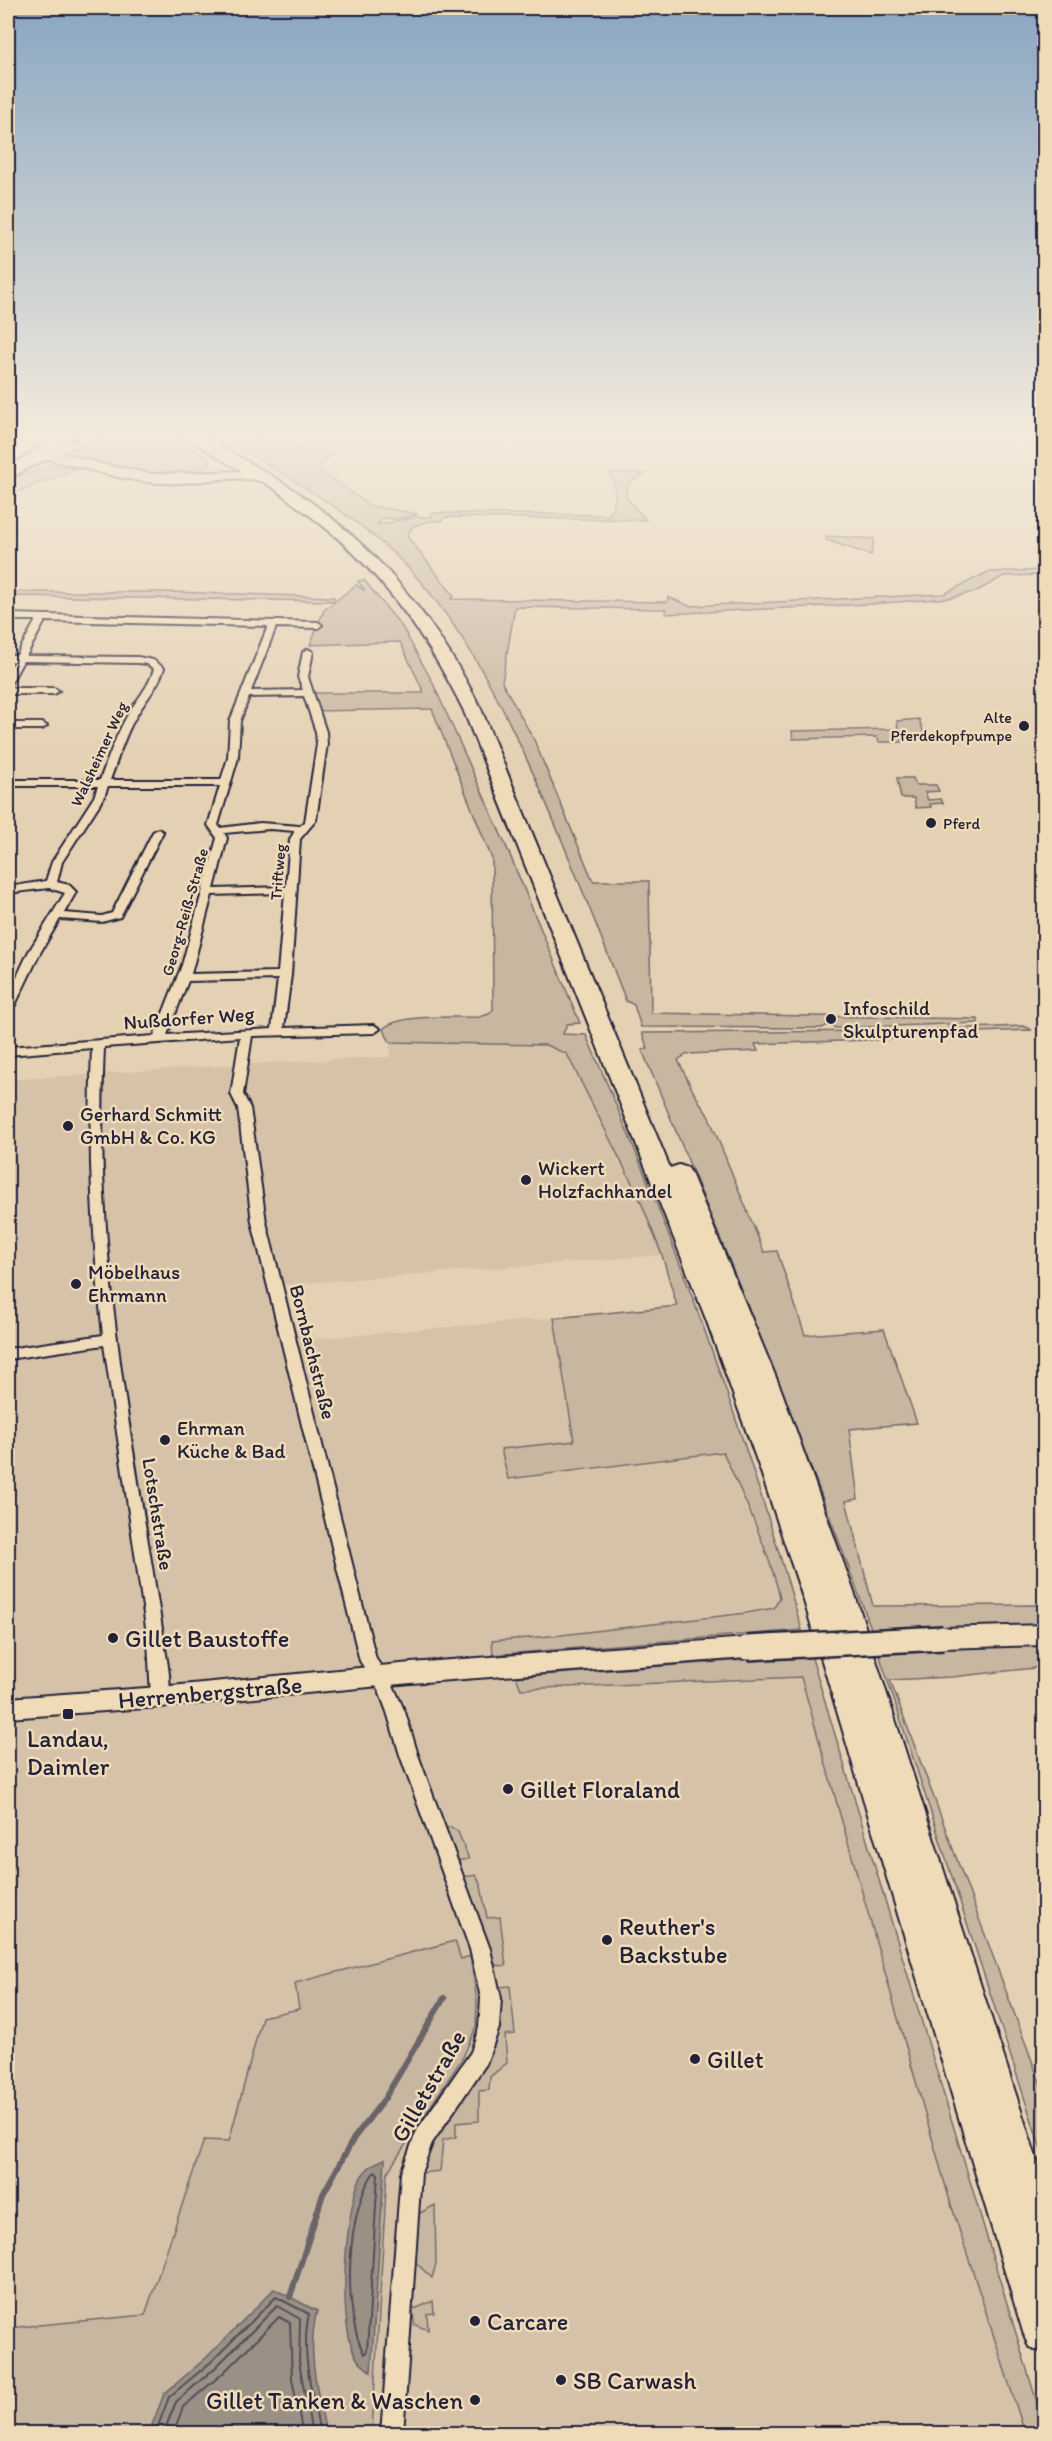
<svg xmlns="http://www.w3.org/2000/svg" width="1052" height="2441" viewBox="0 0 1052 2441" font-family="Itim,sans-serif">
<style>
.built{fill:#d5c2a8}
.green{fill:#c7b6a0;stroke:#746c6e;stroke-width:1.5}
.water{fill:#9b9086;stroke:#6b6468;stroke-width:1.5}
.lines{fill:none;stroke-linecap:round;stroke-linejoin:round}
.shore{stroke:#524e59;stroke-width:2}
.stream{stroke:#6b6468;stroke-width:6}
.street-casing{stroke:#22223b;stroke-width:4}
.secondary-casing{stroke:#22223b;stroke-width:4}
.highway-casing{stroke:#22223b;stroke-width:4}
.street{fill:#f0dbb9;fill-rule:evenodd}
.secondary{fill:#f0dbb9;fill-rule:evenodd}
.highway{fill:#f0dbb9;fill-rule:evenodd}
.secondary-bridge-casing{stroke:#22223b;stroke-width:28;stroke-linecap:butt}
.secondary-bridge{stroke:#f0dbb9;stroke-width:23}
.poi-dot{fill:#22223b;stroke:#f0dbb9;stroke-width:2}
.labels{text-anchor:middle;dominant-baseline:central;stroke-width:5;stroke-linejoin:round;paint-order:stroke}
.far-poi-label{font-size:16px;fill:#22223b;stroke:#f0dbb9;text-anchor:end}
.far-street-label{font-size:16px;fill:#22223b;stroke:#f0dbb9}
.poi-label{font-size:20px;fill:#22223b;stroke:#f0dbb9;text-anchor:start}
.street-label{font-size:20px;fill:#22223b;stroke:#f0dbb9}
.near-poi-label{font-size:24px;fill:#22223b;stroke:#f0dbb9;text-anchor:start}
.near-street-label{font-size:24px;fill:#22223b;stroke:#f0dbb9}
</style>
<rect width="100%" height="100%" fill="#e4d0b2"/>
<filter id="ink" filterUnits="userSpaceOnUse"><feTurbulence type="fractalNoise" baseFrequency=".0167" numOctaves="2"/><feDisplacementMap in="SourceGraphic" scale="12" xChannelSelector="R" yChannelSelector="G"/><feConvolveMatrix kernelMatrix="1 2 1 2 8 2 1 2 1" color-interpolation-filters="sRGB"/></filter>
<g filter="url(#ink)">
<!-- built -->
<path class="built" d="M432,1041L546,1045L567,1054L639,1197L662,1255L281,1285L301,1340L554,1318L578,1472L723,1452L773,1569L780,1597L774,1608L561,1635L493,1641L521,1689L801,1677L949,2198L1025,2433H372L387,2173L463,2057L470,1957L295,1983L299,2009L262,2017L229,2141L204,2140L145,2315L8,2328V1080L231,1065L390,1057V1042Z"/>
<!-- green -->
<g class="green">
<path d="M106,434H172L211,461C188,491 116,467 83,460L74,455L76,450Z"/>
<path d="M253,434L267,443L332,454L317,469L371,506L418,514L397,519L382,518L378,525L415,517H432L433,513L610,515C616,499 619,488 609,473H646L627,484L626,497L646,520L444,517L442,521H430L413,526L407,536L454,596L451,599L667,602L668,597L690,606L944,594L988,572L1044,570V575L1004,576L977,591L950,598L870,604L665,614L666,609L515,607L502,682L534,740L593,881H649L651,1013L978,1019V1023L836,1028L828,1025L822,1028L641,1027L634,1005L626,1001C599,931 571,861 541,791C507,714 470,637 413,573C362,517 290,479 226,439L225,434Z"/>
<path d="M53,465L76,469L8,496V479Z"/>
<path d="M826,536L874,539L871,555L826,540Z"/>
<path d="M364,580L402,627L432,681L507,848L580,1023L567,1024L563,1034L586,1035C671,1228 744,1428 802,1630L493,1655L492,1641L561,1635L746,1613L774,1608L780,1597C767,1546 745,1500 723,1452L508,1479L501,1449L574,1441L554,1318L677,1306L662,1255L639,1197L567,1054L546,1045L390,1042L383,1029C399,1013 455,1018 479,1017L489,1014L493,1010L492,859L432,709L314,711L307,693H424L400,642L310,645L324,610L356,585L365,591L358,581Z"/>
<path d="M8,592H171L334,597L333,601L8,596Z"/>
<path d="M919,719L925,737L902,738V742H879L877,737L793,739L792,731L898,729L897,721Z"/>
<path d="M897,778H913L916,785H936L939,791L925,792L928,800L941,799L943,803L930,804L931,807L916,808L914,798H901Z"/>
<path d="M1024,1026L1032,1030L901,1035L906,1030Z"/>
<path d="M887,1031L896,1039L755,1044L758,1051L687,1054L678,1060L694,1093L709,1117L764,1252L777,1251L805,1335L884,1329L917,1423L849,1429L858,1499L846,1501L873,1606L1044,1605V1627L872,1631C801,1435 723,1242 642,1050L648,1049L642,1033Z"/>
<path d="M1044,1642V1667L952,1677L890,1680L1044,2093V2158L878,1651L945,1646Z"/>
<path d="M811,1655L1044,2426V2433H1025L949,2198L801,1677L521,1689L516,1677Z"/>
<path d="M451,1827L458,1832L469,1859L457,1861L445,1828Z"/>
<path d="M476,1875L481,1886L487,1918L500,1917L506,1966L494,1965L464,1877Z"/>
<path d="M455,1941L461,1959L470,1956L477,2000L476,2027L463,2057L387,2173L372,2433L8,2434V2328L145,2315L204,2140L229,2141L262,2017L299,2009L295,1983Z"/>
<path d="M510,1986L515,2034L505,2035L507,2063L490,2077L489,2090L479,2091V2121L456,2123V2137L443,2140L440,2171L421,2173L427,2151L489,2059L498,2028L499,1987Z"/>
<path d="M435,2205L436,2264L432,2278L415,2262L418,2214Z"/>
<path d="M433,2301L434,2313L427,2314L428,2330L415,2325L412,2310Z"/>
</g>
<!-- water -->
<g class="water">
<path d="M385,2159L371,2372C367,2368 361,2365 358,2360C336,2330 345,2211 360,2179C366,2168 374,2163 385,2159Z"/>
<path d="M274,2289L317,2311C306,2351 318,2393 326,2433H149L164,2394L207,2357Z"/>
</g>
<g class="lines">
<!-- shore -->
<g class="shore">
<path d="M375,2171L378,2174L367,2351L364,2354C342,2312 346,2209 375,2171Z"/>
<path d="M155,2434L169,2397L211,2362L276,2297L309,2314C300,2353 313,2395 320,2434"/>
<path d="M163,2434L176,2402L216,2367L277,2306L300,2319L299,2362L312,2434"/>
<path d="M173,2434L183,2407L222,2374L279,2317L290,2323L292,2379L303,2434"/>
</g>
<!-- stream -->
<path class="stream" d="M290,2297L323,2194L354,2138L385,2098L444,1998"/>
<!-- street casing -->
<g class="street-casing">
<g id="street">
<path d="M8,614L318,622L322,625L318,628L276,627L251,691L303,690L298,677L303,652L308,649L313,652L308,677L326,732L327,744L316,820L300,839L291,975L284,1028L374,1025L380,1029L374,1033L252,1036L243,1094L250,1108L266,1222L376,1659L392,1683L405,1712L418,1755L490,1949L501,1998L499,2028L486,2064L432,2143L421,2173L403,2434H381L401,2173L417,2130L471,2052L479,2028L481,1998L470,1949L400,1755L387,1712L379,1691L360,1661L252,1222L238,1108L231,1094L240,1037L104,1047C102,1096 101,1145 104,1193C111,1344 141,1493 164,1641C166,1658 174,1686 166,1702L160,1704L154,1702L151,1697L148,1641L104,1345L8,1359V1349L103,1335C92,1239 88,1145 92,1048L8,1055V1047L154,1036L182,965L217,838L208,825L220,786H108L104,797L62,862L57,882L69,885L76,892L64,913L102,916L112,913L153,832L158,829L163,832L120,917L102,922L60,919L40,953L14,1007L8,1010V996L28,953L65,893L49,888L8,893V887L46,881L52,862L94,797L98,786H8V780H100C108,759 115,738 126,718C135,701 149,688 154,669L147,664L138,663L23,661L11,683L8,684V673L14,661H8V655H17L36,620H8ZM45,621L268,626L230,721L228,758L221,780H110C118,759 124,737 135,718C145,700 158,688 164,668L153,660L138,657L26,656ZM304,696L316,732L317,744L305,822L300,826L260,823L220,828L218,825L238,758L240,721L249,697ZM270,829L295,831L290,839L286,887L214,889L227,838L224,833ZM285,893L278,972L191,974L212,895ZM278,979L272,1029L167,1035L188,981Z"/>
<path d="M8,688H54L59,691L54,694H8Z"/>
<path d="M8,723H42L47,726L42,729H8Z"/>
</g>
</g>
<!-- secondary casing -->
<g class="secondary-casing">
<g id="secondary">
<path d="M89,434H104L8,477V470Z"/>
<path d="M1044,1625V1645L943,1648L934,1645L931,1638L934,1631L943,1628Z"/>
<path d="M747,1638L756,1641L759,1648L756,1655L747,1658L411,1683L160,1707L8,1718V1698L160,1687L411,1663Z"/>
</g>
</g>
<!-- highway casing -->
<g class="highway-casing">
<path id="highway" d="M60,434H77L54,451L110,466L153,474L242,471L179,434C185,434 192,433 198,435C214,440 231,453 246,461C353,519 427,601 481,709L670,1168L679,1165L688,1168L691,1173L782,1392L856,1598L1044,2182V2353L1029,2347L1023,2332L804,1601L761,1472L706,1319L463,709C423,628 370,556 294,504C285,497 271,484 260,481C234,475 205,482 179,483C145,485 112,476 80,467C70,465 54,463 46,456L13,477L8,478V468Z"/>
</g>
<!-- street -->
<use href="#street" class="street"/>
<!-- secondary -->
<use href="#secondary" class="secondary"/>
<!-- highway -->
<use href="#highway" class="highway"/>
<!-- secondary-bridge casing -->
<g class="secondary-bridge-casing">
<path id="secondary-bridge" d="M747,1648L943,1638"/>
</g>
<!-- secondary-bridge -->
<use href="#secondary-bridge" class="secondary-bridge"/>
</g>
</g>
<!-- sky -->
<linearGradient id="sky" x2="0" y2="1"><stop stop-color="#89a6c1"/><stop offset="0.56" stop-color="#f3eadc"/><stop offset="1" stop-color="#f3eadc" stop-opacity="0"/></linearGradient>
<rect width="1052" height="776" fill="url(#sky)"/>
<!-- markers -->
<g class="poi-dot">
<circle cx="1024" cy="726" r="6"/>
<circle cx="931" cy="823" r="6"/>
<circle cx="831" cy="1019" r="6"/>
<circle cx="68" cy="1126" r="6"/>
<circle cx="526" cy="1180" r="6"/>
<circle cx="76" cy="1284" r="6"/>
<circle cx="165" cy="1440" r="6"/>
<circle cx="113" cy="1638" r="6"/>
<rect x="62" y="1708" width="12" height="12" rx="3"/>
<circle cx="508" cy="1789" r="6"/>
<circle cx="607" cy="1940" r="6"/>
<circle cx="695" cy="2059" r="6"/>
<circle cx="475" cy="2321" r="6"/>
<circle cx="561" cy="2380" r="6"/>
<circle cx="475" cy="2400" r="6"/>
</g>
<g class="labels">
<!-- far-poi labels -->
<g class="far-poi-label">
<text x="1012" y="717">Alte<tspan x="1012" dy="18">Pferdekopfpumpe</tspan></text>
<text x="943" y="823" text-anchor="start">Pferd</text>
</g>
<!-- far-street labels -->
<g class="far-street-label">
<text transform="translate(99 754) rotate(-65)">Walsheimer Weg</text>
<text transform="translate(278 872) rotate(-85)">Triftweg</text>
<text transform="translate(185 912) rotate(-74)">Georg-Reiß-Straße</text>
</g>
<!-- poi labels -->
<g class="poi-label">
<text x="843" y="1008">Infoschild<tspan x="843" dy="23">Skulpturenpfad</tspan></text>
<text x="80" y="1114">Gerhard Schmitt<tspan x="80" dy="23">GmbH &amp; Co. KG</tspan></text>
<text x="538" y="1168">Wickert<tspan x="538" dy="23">Holzfachhandel</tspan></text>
<text x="88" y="1272">Möbelhaus<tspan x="88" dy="23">Ehrmann</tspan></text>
<text x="177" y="1428">Ehrman<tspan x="177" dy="23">Küche &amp; Bad</tspan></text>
</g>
<!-- street labels -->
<g class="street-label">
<text transform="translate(189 1018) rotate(-4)">Nußdorfer Weg</text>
<text transform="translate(313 1352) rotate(76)">Bornbachstraße</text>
<text transform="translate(158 1514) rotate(81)">Lotschstraße</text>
</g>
<!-- near-poi labels -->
<g class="near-poi-label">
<text x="125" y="1638">Gillet Baustoffe</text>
<text x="68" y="1738" text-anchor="middle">Landau,<tspan x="68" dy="28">Daimler</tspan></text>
<text x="520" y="1789">Gillet Floraland</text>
<text x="619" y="1926">Reuther's<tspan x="619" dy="28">Backstube</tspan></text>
<text x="707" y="2059">Gillet</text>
<text x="487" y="2321">Carcare</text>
<text x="573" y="2380">SB Carwash</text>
<text x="463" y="2400" text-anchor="end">Gillet Tanken &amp; Waschen</text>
</g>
<!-- near-street labels -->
<g class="near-street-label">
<text transform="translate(210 1692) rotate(-5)">Herrenbergstraße</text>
<text transform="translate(428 2086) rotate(-60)">Gilletstraße</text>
</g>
</g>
<!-- margin -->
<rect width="1052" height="2441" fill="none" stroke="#f0dbb9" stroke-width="30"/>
<rect x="15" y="15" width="1022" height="2411" fill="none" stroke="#22223b" stroke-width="2" filter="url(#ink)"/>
</svg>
